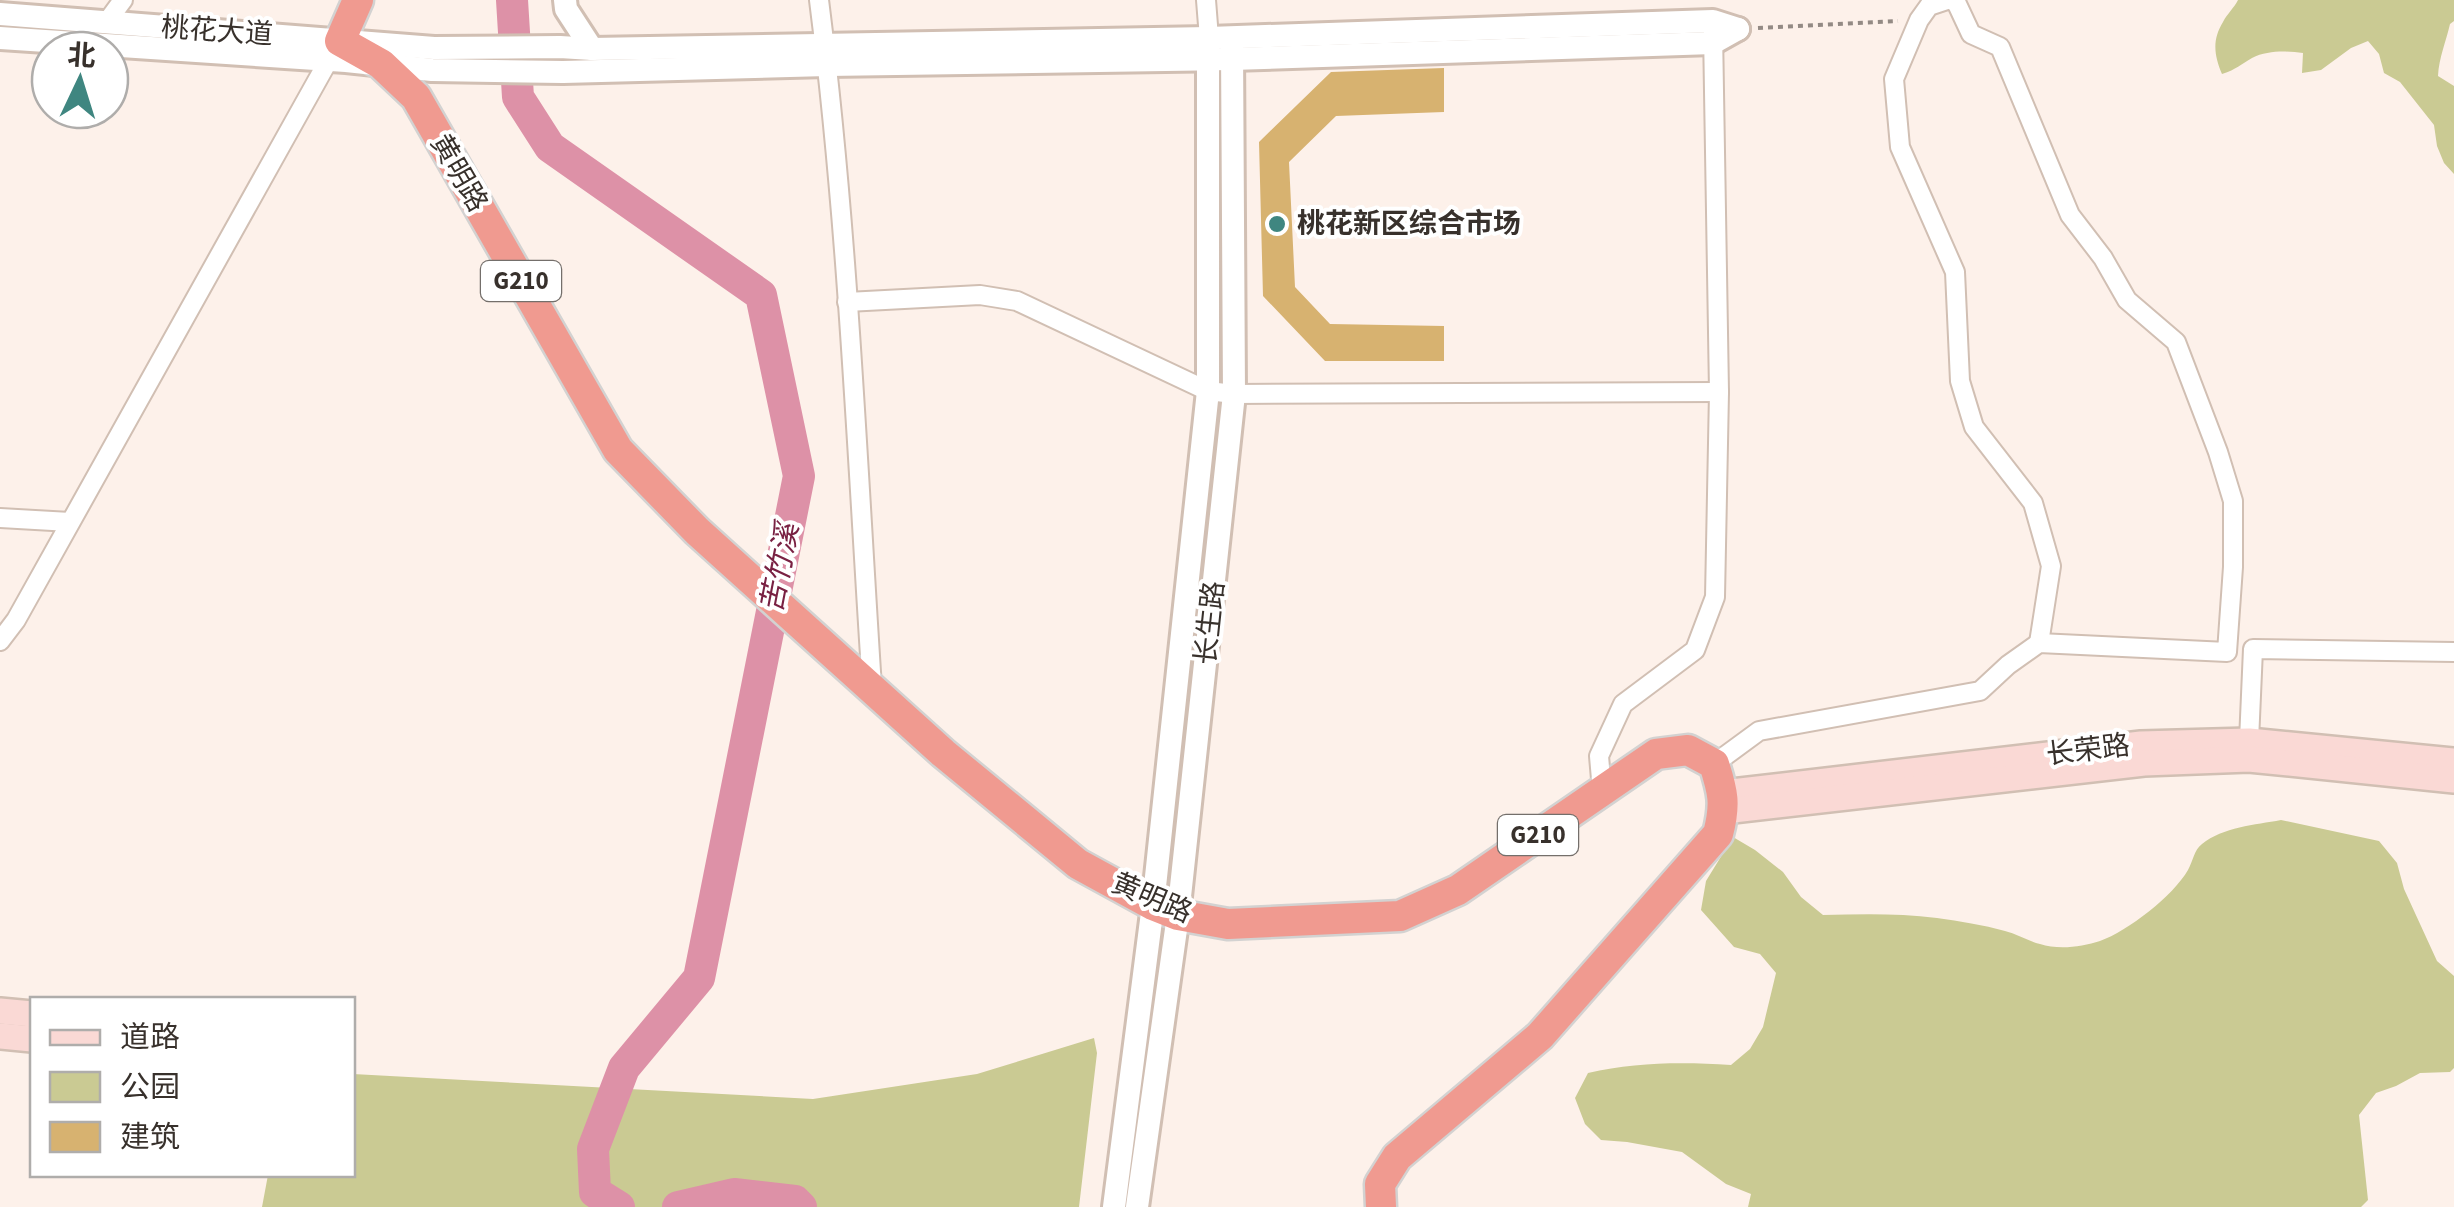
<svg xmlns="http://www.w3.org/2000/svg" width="2454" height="1207" viewBox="0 0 2454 1207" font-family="'Source Sans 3','Noto Sans SC',sans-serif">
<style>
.green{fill:#caca93}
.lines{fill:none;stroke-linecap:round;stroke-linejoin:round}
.river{stroke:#dd91a7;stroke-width:32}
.building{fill:#d7b270}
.minor-casing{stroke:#d1bfb3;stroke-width:22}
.tertiary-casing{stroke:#d1bfb3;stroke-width:28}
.secondary-casing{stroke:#d1bfb3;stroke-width:30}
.trunk-casing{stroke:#d3d2d1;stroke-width:35}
.path{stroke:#938a84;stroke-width:4;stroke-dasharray:5 5;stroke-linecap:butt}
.minor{stroke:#fff;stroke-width:18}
.tertiary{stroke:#fff;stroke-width:22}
.secondary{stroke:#fad9d5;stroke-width:25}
.trunk{stroke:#f09a90;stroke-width:30}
.poi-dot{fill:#3f8680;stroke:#fff;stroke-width:4}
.labels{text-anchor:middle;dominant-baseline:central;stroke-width:8;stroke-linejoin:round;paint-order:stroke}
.shield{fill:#fff;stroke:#746f6b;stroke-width:2.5}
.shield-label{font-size:25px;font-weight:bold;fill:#38312c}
.street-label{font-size:28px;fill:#38312c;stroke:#fff}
.poi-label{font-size:28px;font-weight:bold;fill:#38312c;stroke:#fff;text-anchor:start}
.water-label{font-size:30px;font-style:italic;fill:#792143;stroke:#fff}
</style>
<rect width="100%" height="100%" fill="#fdf1ea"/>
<!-- green -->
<g class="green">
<path d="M2238,0H2454V21L2450,24C2446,42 2439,57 2438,76L2454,86V174L2444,163L2437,146L2434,125L2400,82L2384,73L2379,54L2368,41L2351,48L2321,70L2302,73L2303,53C2287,51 2268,50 2252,58C2240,65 2237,69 2222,74C2214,55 2212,40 2223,22C2227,14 2234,8 2238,0Z"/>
<path d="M2281,820L2379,841L2397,863L2404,889L2437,961L2454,976V1068L2450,1072L2420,1073L2396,1086L2376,1093L2359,1115L2368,1200L2361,1207H1748L1751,1194L1726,1184L1682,1152L1627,1142L1601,1140L1585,1124L1575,1098L1588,1073C1635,1062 1683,1062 1731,1065L1750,1049L1763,1027L1776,973L1760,954L1734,947L1701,910L1706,881L1733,837L1755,850L1783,872L1801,897L1823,915C1861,914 1899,913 1937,918C1960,921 1983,925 2005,931C2017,934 2028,941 2040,944C2058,950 2082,947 2100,941C2128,931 2173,896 2188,870C2193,861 2194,850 2202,844C2223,827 2255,825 2281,820Z"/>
<path d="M1094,1038L1097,1053L1079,1207H262L268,1175L352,1174L353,1074L813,1099L977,1074Z"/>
</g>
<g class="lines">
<!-- river -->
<g class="river">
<path d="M512,0L518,97L550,147L761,295L799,476L699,978L624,1068L593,1149L595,1192L619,1207"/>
<path d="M678,1207L734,1194L795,1201L801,1207"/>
</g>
</g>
<!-- building -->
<path class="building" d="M1444,68V112L1336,116L1289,162L1295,287L1330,324L1444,326V361H1325L1263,296L1259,142L1331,72Z"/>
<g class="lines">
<!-- minor casing -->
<g class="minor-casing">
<g id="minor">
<path d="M819,0C848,228 857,458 872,687"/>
<path d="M1206,0L1209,38"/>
<path d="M1947,0L1929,6L1919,20L1894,79L1900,147L1955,272L1960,381L1974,427L2033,503L2051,566L2039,643"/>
<path d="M106,23L123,0"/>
<path d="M847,302L980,295L1017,301L1208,391L1234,394L1719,392"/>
<path d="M0,518L70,522"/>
<path d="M0,641L16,620L332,54"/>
<path d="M2249,741L2253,649L2454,652"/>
<path d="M1714,764L1759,731L1980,691L2008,665L2039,643L2227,652L2233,567V501L2218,452L2176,342L2127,300L2103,258L2070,215L2000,47L1971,34L1957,4L1952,0"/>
<path d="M1602,791L1599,756L1623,704L1695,650L1715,597L1719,392L1713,31"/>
</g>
</g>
<!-- tertiary casing -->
<g class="tertiary-casing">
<g id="tertiary">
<path d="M565,0L566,9L592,49"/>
<path d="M0,14L434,48L560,47L592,49L1209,38L1713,21L1738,29"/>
<path d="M0,38L346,61L432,70L563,72L827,65L1232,59L1713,43L1738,29"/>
<path d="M1114,1207L1153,905L1208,391V46"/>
<path d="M1137,1207L1178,915L1234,394L1232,46"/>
</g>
</g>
<!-- secondary casing -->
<g class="secondary-casing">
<g id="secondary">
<path d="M1723,793L2141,744L2249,741L2454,761"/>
<path d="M1724,811L2144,763L2249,759L2454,780"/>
<path d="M0,1011L32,1014"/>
<path d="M0,1036L32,1039"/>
</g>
</g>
<!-- trunk casing -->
<g class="trunk-casing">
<path id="trunk" d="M358,0L340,41L381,64L416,97L618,450L697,531L943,753L1078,864L1153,905L1178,915L1228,924L1400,916L1458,890L1656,754L1688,750L1714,764C1723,792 1726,804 1718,834L1540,1036L1397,1157L1380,1184L1381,1207"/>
</g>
<!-- path -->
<path class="path" d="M1758,28L1898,21"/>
<!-- minor -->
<use href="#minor" class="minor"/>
<!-- tertiary -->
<use href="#tertiary" class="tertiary"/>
<!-- secondary -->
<use href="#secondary" class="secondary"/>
<!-- trunk -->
<use href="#trunk" class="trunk"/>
</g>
<!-- markers -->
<circle class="poi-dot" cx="1277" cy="224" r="10"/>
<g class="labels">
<!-- shield labels -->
<g class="shield">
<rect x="481" y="261" width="80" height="40" rx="8"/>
<rect x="1498" y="815" width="80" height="40" rx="8"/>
</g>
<g class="shield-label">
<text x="521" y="281">G210</text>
<text x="1538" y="835">G210</text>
</g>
<!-- street labels -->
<g class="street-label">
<text transform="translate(217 31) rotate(4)">桃花大道</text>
<text transform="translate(459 173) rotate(60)">黄明路</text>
<text transform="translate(1210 623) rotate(-84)">长生路</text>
<text transform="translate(2088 750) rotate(-7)">长荣路</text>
<text transform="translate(1152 898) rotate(23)">黄明路</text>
</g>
<!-- poi labels -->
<g class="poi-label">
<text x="1297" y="224">桃花新区综合市场</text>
</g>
<!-- water labels -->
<g class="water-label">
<text transform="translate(780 568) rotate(-79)">苦竹溪</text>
</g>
</g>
<!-- legend -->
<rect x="30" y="997" width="325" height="180" fill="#ffffff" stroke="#afadab" stroke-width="2.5"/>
<rect x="50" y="1030" width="50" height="15" fill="#fad9d5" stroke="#afadab" stroke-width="2.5"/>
<text x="120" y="1047" font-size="30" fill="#38312c">道路</text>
<rect x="50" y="1072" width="50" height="30" fill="#caca93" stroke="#afadab" stroke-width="2.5"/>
<text x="120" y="1097" font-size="30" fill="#38312c">公园</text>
<rect x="50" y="1122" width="50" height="30" fill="#d7b270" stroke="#afadab" stroke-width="2.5"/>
<text x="120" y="1147" font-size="30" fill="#38312c">建筑</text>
<!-- north arrow -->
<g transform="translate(80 80) rotate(4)"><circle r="48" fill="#ffffff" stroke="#afadab" stroke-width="2.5"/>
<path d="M0-8L18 38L0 25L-18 38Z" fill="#3f8680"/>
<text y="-15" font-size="28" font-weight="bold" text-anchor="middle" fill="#38312c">北</text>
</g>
</svg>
